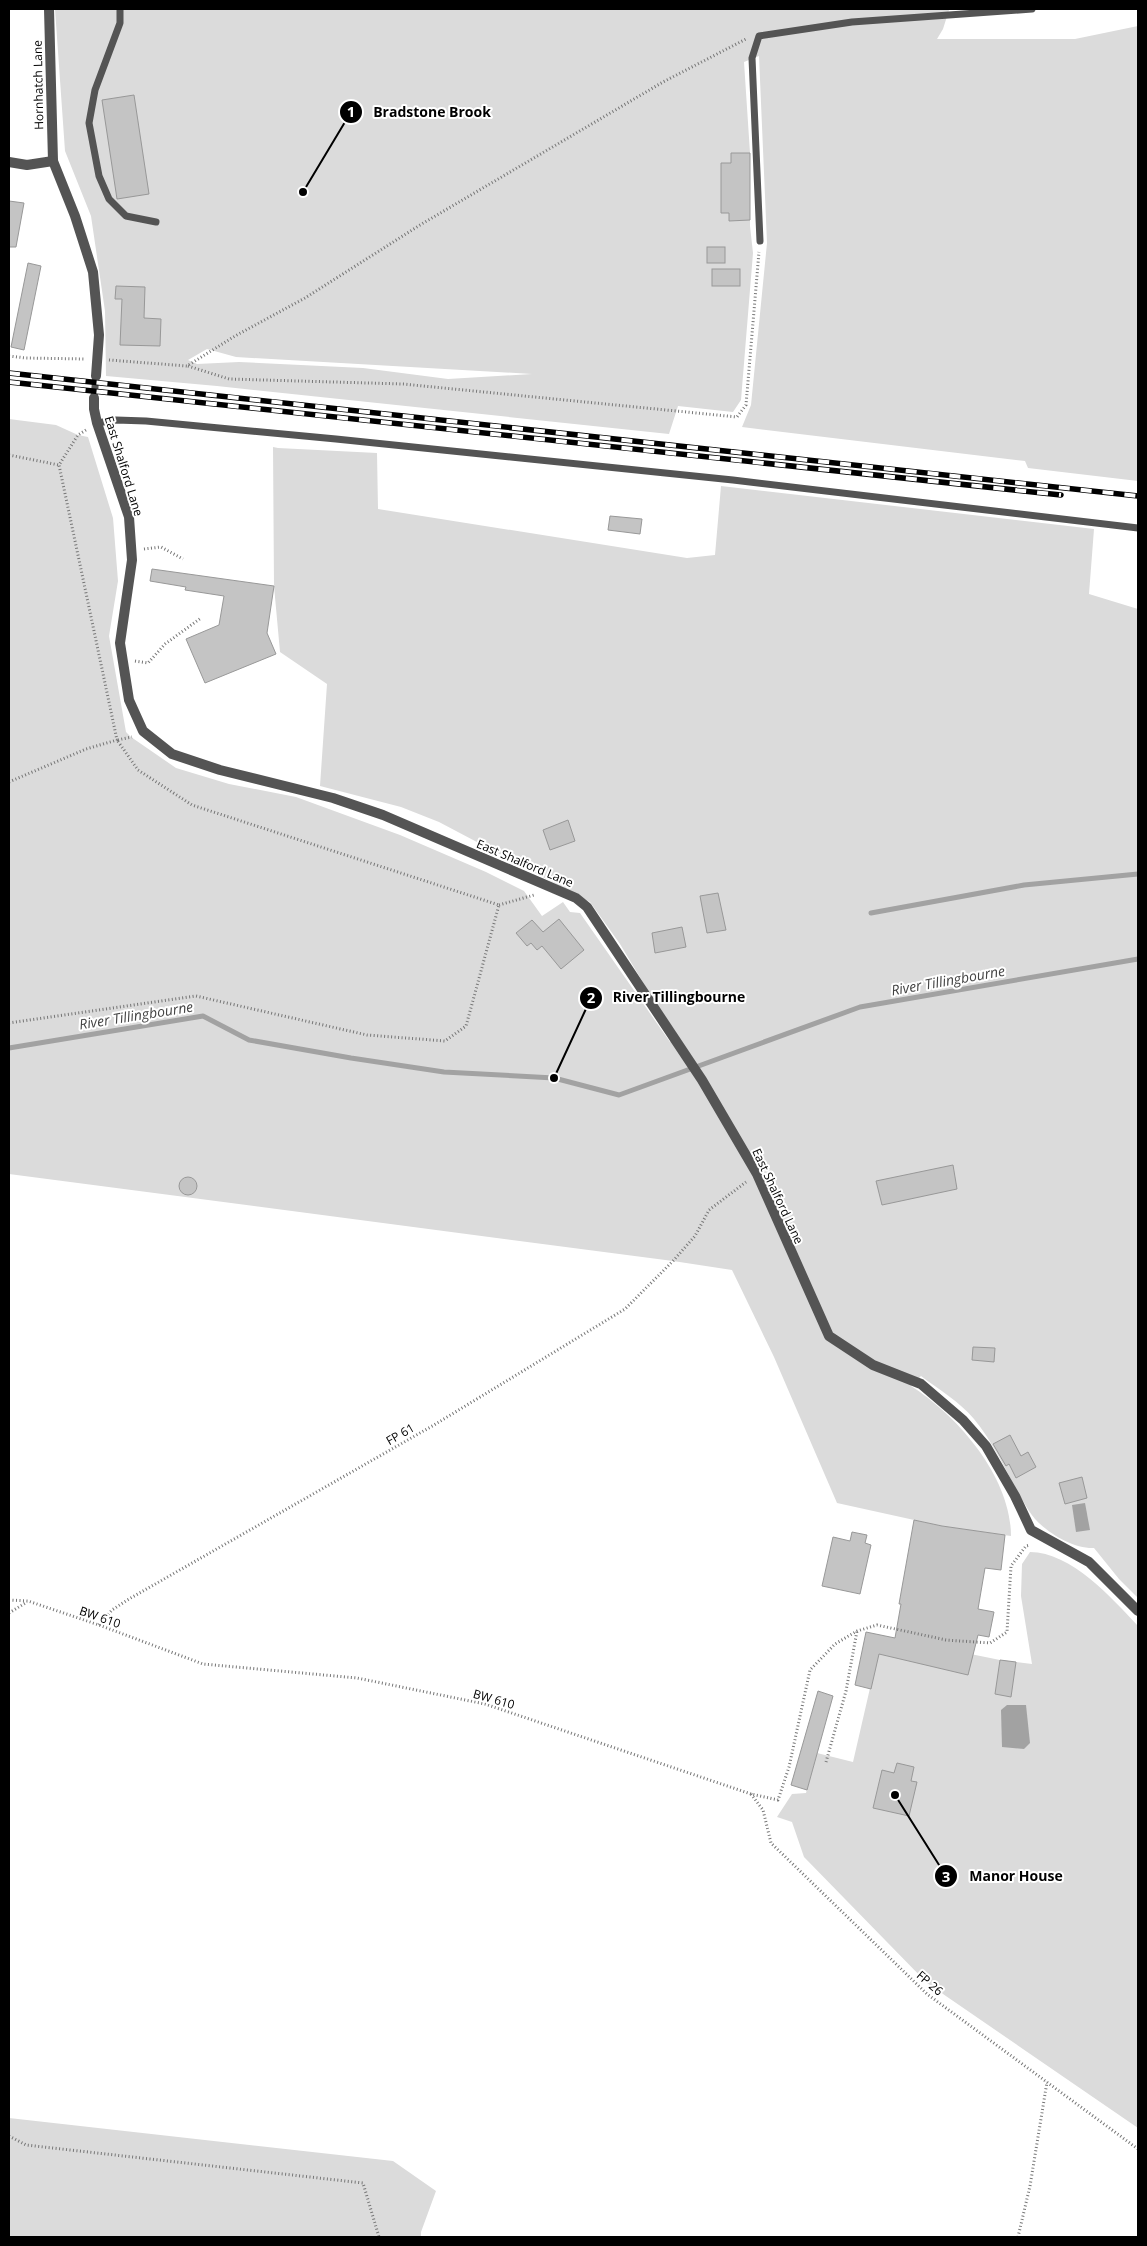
<svg xmlns="http://www.w3.org/2000/svg" width="1147" height="2246" viewBox="0 0 1147 2246" font-family="'Open Sans',sans-serif">
<style>
.green{fill:#dbdbdb;fill-rule:evenodd}
.water{fill:#a2a2a2}
.lines{fill:none;stroke-linecap:round;stroke-linejoin:round}
.stream{stroke:#a2a2a2;stroke-width:5}
.building{fill:#c4c4c4;stroke:#989898}
.path{stroke:#767676;stroke-width:3;stroke-dasharray:1 2.5;stroke-linecap:butt}
.service{stroke:#545454;stroke-width:7}
.minor{stroke:#545454;stroke-width:10}
.rail-casing{stroke:#000;stroke-width:5.5}
.rail{stroke:#fff;stroke-width:4;stroke-dasharray:11;stroke-linecap:butt}
.labels{text-anchor:middle;dominant-baseline:central;stroke-width:4;stroke-linejoin:round;paint-order:stroke}
.street-label{font-size:12px;fill:#000;stroke:#fff}
.water-label{font-size:14px;font-style:italic;fill:#434343;stroke:#fff}
.leader{fill:none;stroke:#000;stroke-width:2}
.callout-dot{fill:#000;stroke:#fff;stroke-width:2}
.mark-label{font-size:15px;text-anchor:middle;font-weight:bold;fill:#fff}
.callout-label{font-size:14px;text-anchor:middle;font-weight:bold;fill:#000;stroke:#fff;stroke-width:4;stroke-linejoin:round;paint-order:stroke}
</style>
<rect width="100%" height="100%" fill="#fff"/>
<!-- green -->
<g class="green">
<path d="M55,9H971L949,10L943,29L937,39H1075L1138,26V481L1028,468L1025,461L742,427L751,405L767,243L759,56L744,62L750,153V226L753,253L741,400L733,412L678,406L669,434L217,386L106,376L105,311L91,216L65,151ZM207,349L236,357L532,374L448,379L363,368L239,362L197,364L188,360Z"/>
<path d="M9,419L56,425L78,435L88,437L113,518L118,581L109,636L126,732L131,737L176,768L229,784L296,797L400,835L486,872L524,891L542,916L563,902L570,912L580,913L670,1042L676,1032L650,994L620,944L590,902L439,822L401,807L320,786L327,684L280,652L274,586L273,447L278,448L377,453L378,509L687,558L715,555L721,486L1094,529L1089,594L1138,609V1598L1119,1579L1094,1548C1072,1549 1041,1530 1029,1511C1010,1481 997,1447 974,1419C960,1402 938,1389 921,1376L911,1386C958,1416 1011,1477 1011,1536L946,1527L837,1503L774,1357L732,1270L673,1261L9,1174Z"/>
<path d="M1030,1552C1071,1552 1112,1598 1138,1626V2128L927,1983L804,1857L792,1822L777,1817L792,1794L806,1793L817,1753L853,1762L882,1636L1000,1660L1032,1664L1021,1596L1022,1564Z"/>
<path d="M9,2118L393,2161L436,2191L421,2232V2237H9Z"/>
</g>
<!-- water -->
<g class="water">
<path d="M1085,1503L1090,1530L1076,1532L1072,1505Z"/>
<path d="M1007,1705H1026L1030,1743L1024,1749L1002,1747L1001,1710Z"/>
</g>
<g class="lines">
<!-- stream -->
<g class="stream">
<path d="M871,913L1024,885L1138,874"/>
<path d="M9,1048L203,1016L249,1040L351,1058L444,1072L554,1078L619,1095L860,1007L1138,959"/>
</g>
</g>
<!-- building -->
<g class="building">
<path d="M134,95L149,194L117,199L102,100Z"/>
<path d="M731,153H750V220L729,221V213H721V163H731Z"/>
<path d="M9,201L24,203L16,247H9Z"/>
<rect x="707" y="247" width="18" height="16"/>
<path d="M28,263L41,266L24,350L11,347Z"/>
<rect x="712" y="269" width="28" height="17"/>
<path d="M116,286L145,287L144,318L161,319L160,346L120,345L122,299H115Z"/>
<path d="M610,516L642,519L640,534L608,530Z"/>
<path d="M152,569L274,586L267,633L276,654L205,683L186,639L219,625L224,596L185,590L186,587L150,581Z"/>
<path d="M568,820L575,841L550,850L543,830Z"/>
<path d="M718,893L726,930L707,933L700,896Z"/>
<path d="M559,919L584,950L561,969L542,946L537,950L531,943L527,946L516,933L532,920L543,932Z"/>
<path d="M682,927L686,947L655,953L652,933Z"/>
<path d="M953,1165L957,1189L882,1205L876,1181Z"/>
<circle cx="188" cy="1186" r="9"/>
<path d="M973,1347L995,1348L994,1362L972,1360Z"/>
<path d="M1010,1435L1021,1456L1028,1452L1036,1467L1016,1478L1009,1464L1006,1466L993,1444Z"/>
<path d="M1082,1477L1087,1498L1065,1504L1059,1483Z"/>
<path d="M914,1520L942,1526L1005,1535L1001,1570L985,1568L978,1609L994,1612L989,1637L978,1635L968,1675L879,1654L871,1689L855,1685L866,1632L895,1638L901,1604H899Z"/>
<path d="M852,1532L867,1535L865,1543L871,1545L860,1594L822,1586L833,1537L850,1541Z"/>
<path d="M1000,1660L1016,1662L1011,1697L995,1694Z"/>
<path d="M818,1691L833,1696L807,1790L791,1785Z"/>
<path d="M897,1763L914,1767L911,1781L917,1782L909,1816L873,1808L882,1770L894,1773Z"/>
</g>
<g class="lines">
<!-- path -->
<g class="path">
<path d="M9,356L26,358L85,359"/>
<path d="M109,360L187,366L235,336L305,298L420,225L663,82L746,39"/>
<path d="M188,366L229,379L403,384L737,417L746,405L759,252"/>
<path d="M9,455L59,465"/>
<path d="M144,549L161,547L183,559"/>
<path d="M135,661L148,663L165,644L201,618"/>
<path d="M9,782L86,749L117,740L59,465L78,435L86,430"/>
<path d="M499,905L534,895"/>
<path d="M9,1023L196,996L367,1035L445,1041L466,1026L499,905L192,805L138,770L117,740L132,737"/>
<path d="M9,1600L28,1601L99,1625L203,1664L357,1678L485,1704L751,1794L778,1800L789,1767L810,1670L835,1644L857,1631L877,1625L946,1640L990,1643L1007,1632L1011,1566L1026,1546L1030,1545"/>
<path d="M9,1613L27,1602"/>
<path d="M99,1625L112,1610L129,1599L434,1425L625,1309L673,1261L695,1236L709,1210L746,1182"/>
<path d="M826,1762L846,1691L857,1631"/>
<path d="M751,1794L763,1810L771,1843L927,1994L1138,2149"/>
<path d="M9,2136L26,2145L363,2183L379,2237"/>
<path d="M1018,2237L1030,2186L1047,2082"/>
</g>
<!-- service -->
<g class="service">
<path d="M120,9V23L95,90L89,123L99,176L109,199L126,216L156,222"/>
<path d="M760,241L752,58L759,36L852,22L1032,9"/>
<path d="M94,398L96,376"/>
<path d="M97,423L116,420L146,421L336,439L733,480L1138,528"/>
</g>
<!-- minor -->
<g class="minor">
<path d="M49,9L53,161L75,216L93,272L99,335L96,376"/>
<path d="M9,162L27,165L53,161"/>
<path d="M94,398V409L97,423L129,517L132,560L120,643L129,700L143,731L172,754L220,770L333,798L383,815L576,898L587,907L702,1080L757,1174L829,1336L873,1365L921,1384L963,1420L986,1446L1015,1496L1031,1530L1089,1562L1138,1611"/>
</g>
<!-- rail casing -->
<g class="rail-casing">
<g id="rail">
<path d="M9,373L1138,496"/>
<path d="M9,382L1061,495"/>
</g>
</g>
<!-- rail -->
<use href="#rail" class="rail"/>
</g>
<g class="labels">
<!-- street labels -->
<g class="street-label">
<text transform="translate(38 85) rotate(-91)">Hornhatch Lane</text>
<text transform="translate(124 466) rotate(73)">East Shalford Lane</text>
<text transform="translate(525 863) rotate(23)">East Shalford Lane</text>
<text transform="translate(778 1196) rotate(65)">East Shalford Lane</text>
<text transform="translate(400 1434) rotate(-30)">FP 61</text>
<text transform="translate(100 1617) rotate(19)">BW 610</text>
<text transform="translate(494 1699) rotate(16)">BW 610</text>
<text transform="translate(930 1983) rotate(41)">FP 26</text>
</g>
<!-- water labels -->
<g class="water-label">
<text transform="translate(948 980) rotate(-10)">River Tillingbourne</text>
<text transform="translate(136 1015) rotate(-9)">River Tillingbourne</text>
</g>
</g>
<!-- callouts -->
<path class="leader" d="M303 192L351 112M554 1078L591 998M895 1795L946 1876"/>
<g class="callout-dot">
<circle cx="303" cy="192" r="5"/>
<circle cx="554" cy="1078" r="5"/>
<circle cx="895" cy="1795" r="5"/>
<circle cx="351" cy="112" r="12"/>
<circle cx="591" cy="998" r="12"/>
<circle cx="946" cy="1876" r="12"/>
</g>
<g class="mark-label">
<text x="351" y="117">1</text>
<text x="591" y="1003">2</text>
<text x="946" y="1882">3</text>
</g>
<g class="callout-label">
<text x="432" y="117">Bradstone Brook</text>
<text x="679" y="1002">River Tillingbourne</text>
<text x="1016" y="1881">Manor House</text>
</g>
<!-- border -->
<rect width="1147" height="2246" fill="none" stroke="#000000" stroke-width="20"/>
</svg>
